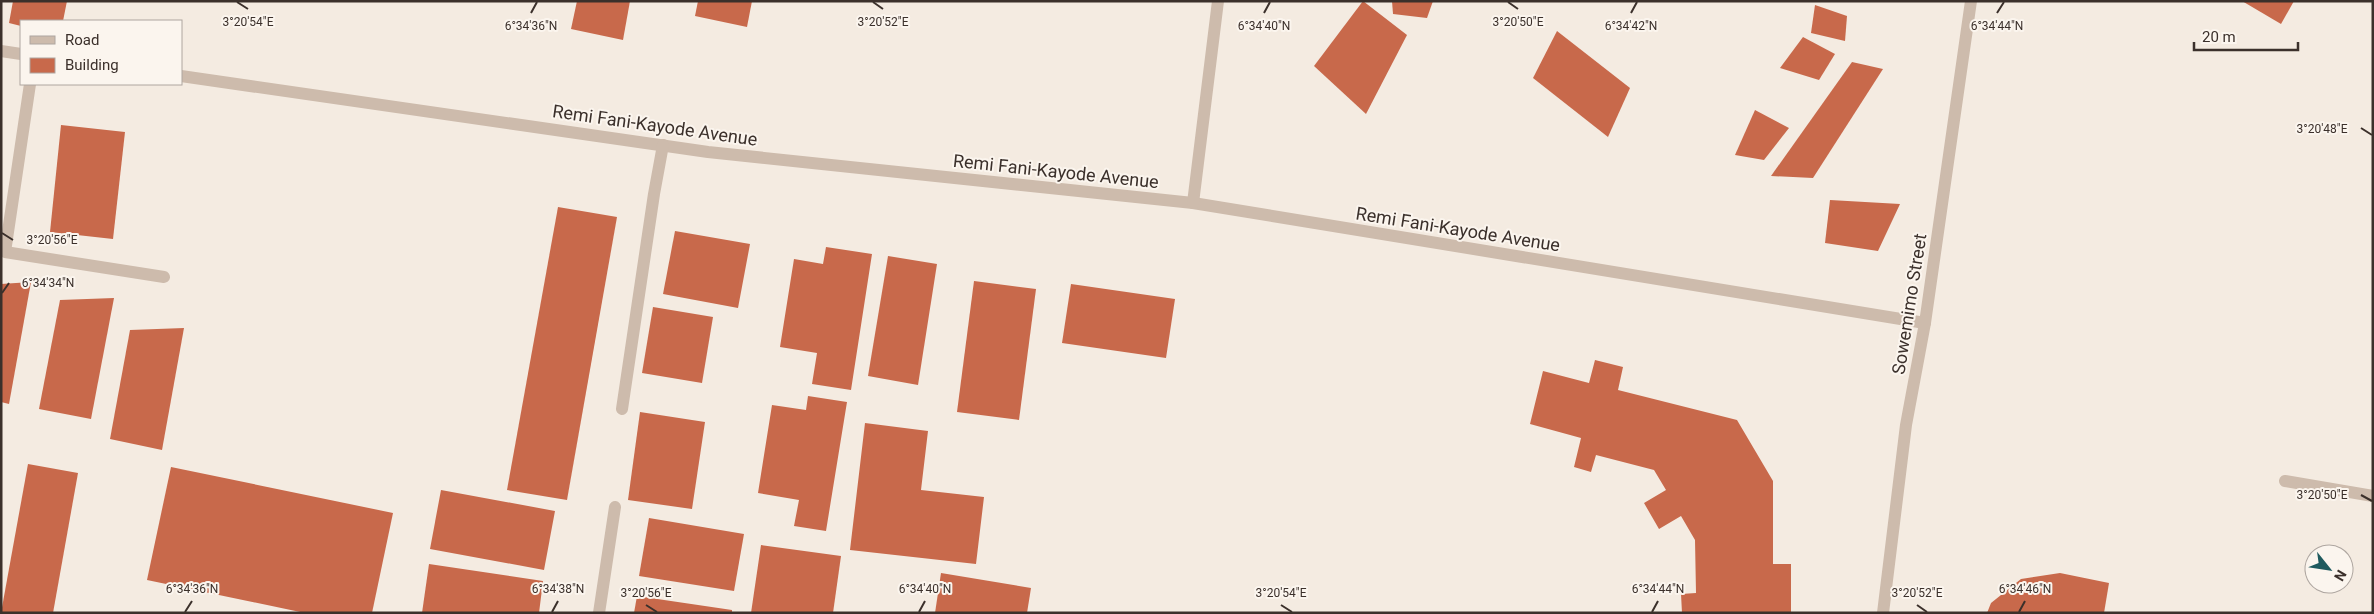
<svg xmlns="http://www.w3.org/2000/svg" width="2374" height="614" viewBox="0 0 2374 614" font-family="Roboto,sans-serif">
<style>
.building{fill:#c8694b}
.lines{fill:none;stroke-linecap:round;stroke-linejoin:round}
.street{stroke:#cdbbac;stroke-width:12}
.ticks{fill:none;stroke:#3b302b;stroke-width:2}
.labels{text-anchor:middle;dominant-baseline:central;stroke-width:4;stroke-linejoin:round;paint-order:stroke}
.street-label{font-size:18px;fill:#3b302b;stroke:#fbf5ee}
.ticks-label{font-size:12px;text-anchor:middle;fill:#3b302b;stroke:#fbf5ee;stroke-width:4;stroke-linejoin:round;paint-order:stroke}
</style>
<rect width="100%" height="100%" fill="#f4ebe1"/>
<!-- building -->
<g class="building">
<path d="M13,1H67L63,21H21V26L9,23Z"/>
<path d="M577,1H630L623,40L571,29Z"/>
<path d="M698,1H752L747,27L695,16Z"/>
<path d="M1363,1L1407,35L1366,114L1314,66Z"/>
<path d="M1392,1H1433L1427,18L1393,14Z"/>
<path d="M2242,1H2294L2281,24Z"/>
<path d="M1815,5L1847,16L1845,41L1811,33Z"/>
<path d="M1557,31L1630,88L1608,137L1533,78Z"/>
<path d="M1803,37L1835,54L1819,80L1780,68Z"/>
<path d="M1852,62L1883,69L1813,178L1771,176Z"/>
<path d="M1755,110L1789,128L1764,160L1735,155Z"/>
<path d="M61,125L125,132L113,239L50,232Z"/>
<path d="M1830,200L1900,204L1878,251L1825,243Z"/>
<path d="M558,207L617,217L567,500L507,490Z"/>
<path d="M675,231L750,244L738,308L663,294Z"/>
<path d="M826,247L872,254L851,390L812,384L817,353L780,347L794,259L823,264Z"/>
<path d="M888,256L937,264L918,385L868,376Z"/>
<path d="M974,281L1036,289L1019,420L957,412Z"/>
<path d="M31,282L9,404L1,402V284Z"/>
<path d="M1071,284L1175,299L1166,358L1062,343Z"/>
<path d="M114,298L91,419L39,409L60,300Z"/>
<path d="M653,307L713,317L702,383L642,373Z"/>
<path d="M184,328L162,450L110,439L130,330Z"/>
<path d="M1595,360L1623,367L1618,390L1737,420L1773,481V564H1791V613H1682L1681,594L1696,593L1695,540L1681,516L1659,529L1644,503L1666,490L1654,470L1596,455L1591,472L1574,467L1581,438L1530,424L1543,371L1589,383Z"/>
<path d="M808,396L847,402L826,531L794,526L799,500L758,493L772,405L806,410Z"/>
<path d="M640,412L705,422L692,509L628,500Z"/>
<path d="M865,423L928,431L921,490L984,497L976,564L850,550Z"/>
<path d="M28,464L78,473L53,613H1Z"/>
<path d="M171,467L393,513L372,613H305L147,580Z"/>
<path d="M441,490L555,511L544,570L430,549Z"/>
<path d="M649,518L744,534L734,591L639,576Z"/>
<path d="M761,545L841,556L833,613H751Z"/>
<path d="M429,564L543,581L539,613H422Z"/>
<path d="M941,573L1031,588L1027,613H935Z"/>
<path d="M2060,573L2109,583L2104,613H1987L1991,603L2021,579Z"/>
<path d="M637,596L732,610V613H634Z"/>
</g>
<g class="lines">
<!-- street -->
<g class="street">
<path d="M1,51L21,54"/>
<path d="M181,76L708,152L1193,203L1925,323"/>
<path d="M30,84L5,252L164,277"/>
<path d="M1193,203L1218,1"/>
<path d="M622,409L654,194L663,145"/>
<path d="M2285,481L2373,496"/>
<path d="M599,613L615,507"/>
<path d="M1883,613L1906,425L1925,323L1971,1"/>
</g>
</g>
<!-- ticks -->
<path class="ticks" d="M237,2L248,9M873,2L883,9M1508,2L1518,9M531,13L537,2M1264,13L1270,2M1631,13L1637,2M1997,13L2004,2M2361,128L2372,135M2,233L13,240M2,293L9,283M2361,495L2372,501M646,605L657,612M1281,605L1292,612M1917,605L1927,612M185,612L192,601M552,612L558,601M919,612L925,601M1652,612L1658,601M2019,612L2025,601"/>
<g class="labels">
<!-- street labels -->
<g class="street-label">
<text transform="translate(655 125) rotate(8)">Remi Fani-Kayode Avenue</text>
<text transform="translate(1056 171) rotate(6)">Remi Fani-Kayode Avenue</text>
<text transform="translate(1458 229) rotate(9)">Remi Fani-Kayode Avenue</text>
<text transform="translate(1909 304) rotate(-81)">Sowemimo Street</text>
</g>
</g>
<g class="ticks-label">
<text x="1518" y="26">3°20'50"E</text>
<text x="248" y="26">3°20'54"E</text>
<text x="883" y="26">3°20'52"E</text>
<text x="531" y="30">6°34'36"N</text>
<text x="1631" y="30">6°34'42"N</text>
<text x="1264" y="30">6°34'40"N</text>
<text x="1997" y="30">6°34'44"N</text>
<text x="2322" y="133">3°20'48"E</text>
<text x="52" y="244">3°20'56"E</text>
<text x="48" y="287">6°34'34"N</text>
<text x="2322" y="499">3°20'50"E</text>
<text x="192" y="593">6°34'36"N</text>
<text x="558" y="593">6°34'38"N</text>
<text x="925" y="593">6°34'40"N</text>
<text x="1658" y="593">6°34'44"N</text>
<text x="2025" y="593">6°34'46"N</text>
<text x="646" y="597">3°20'56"E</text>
<text x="1281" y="597">3°20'54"E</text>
<text x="1917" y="597">3°20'52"E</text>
</g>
<!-- border -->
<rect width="2374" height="614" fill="none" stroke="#3b302b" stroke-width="5"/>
<!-- legend -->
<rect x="20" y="20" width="162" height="65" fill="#fbf5ee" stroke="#aea6a0"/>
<rect x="30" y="36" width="25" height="8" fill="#cdbbac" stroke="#aea6a0"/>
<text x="65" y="45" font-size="15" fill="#3b302b">Road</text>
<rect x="30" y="58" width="25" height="15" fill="#c8694b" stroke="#aea6a0"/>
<text x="65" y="70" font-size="15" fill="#3b302b">Building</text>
<!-- north arrow -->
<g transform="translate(2329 569) rotate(120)"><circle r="24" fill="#fbf5ee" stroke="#aea6a0"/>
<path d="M0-4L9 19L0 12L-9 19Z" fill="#1f5a5e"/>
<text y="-8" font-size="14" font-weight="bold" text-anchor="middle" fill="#3b302b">N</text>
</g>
<!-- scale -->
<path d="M2194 42v8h104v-8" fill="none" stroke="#3b302b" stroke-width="2.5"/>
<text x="2202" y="42" font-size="15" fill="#3b302b" stroke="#fbf5ee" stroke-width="4" paint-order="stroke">20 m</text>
</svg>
